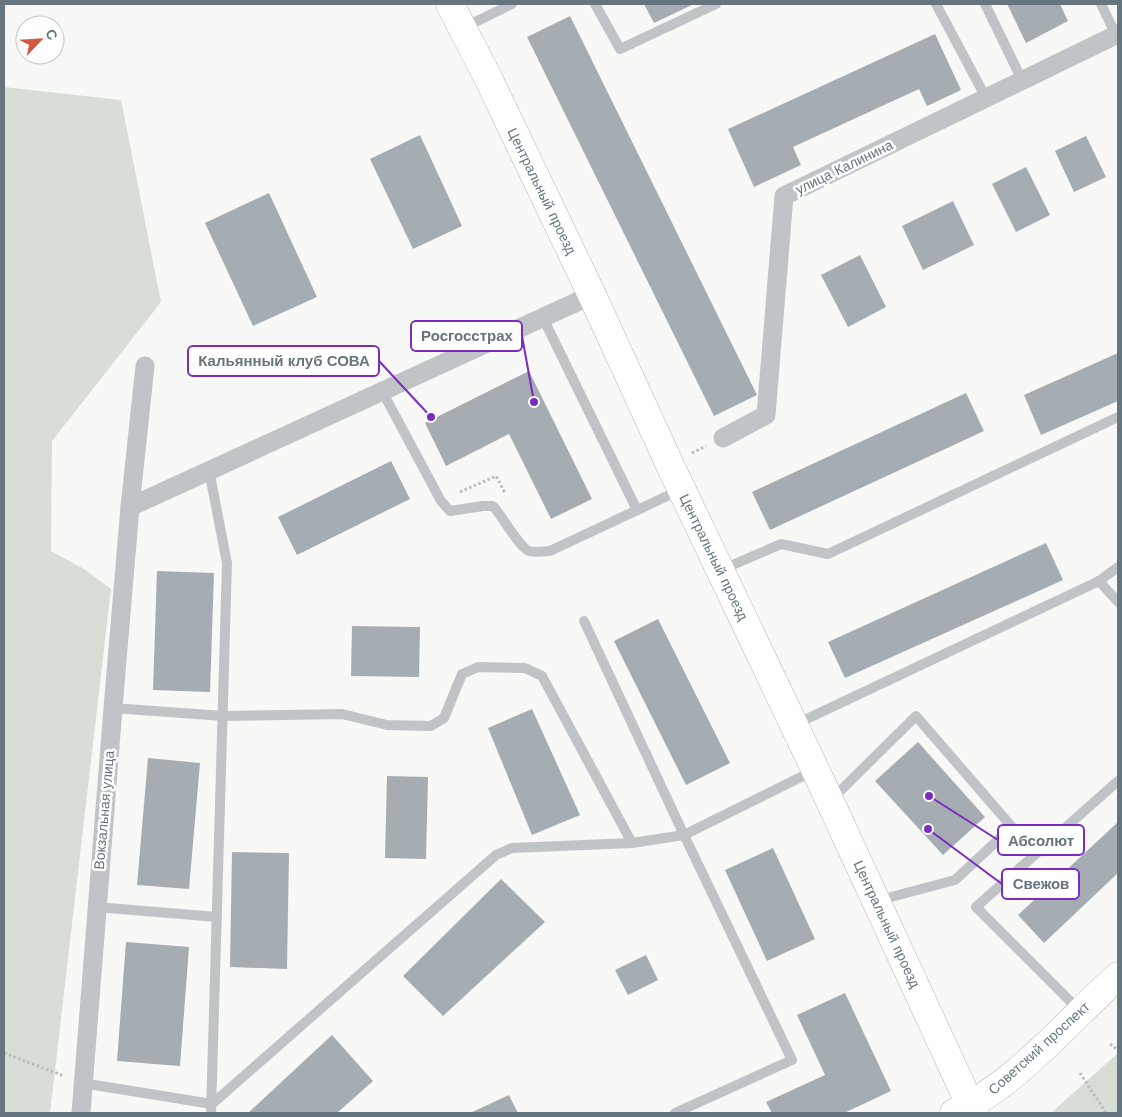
<svg xmlns="http://www.w3.org/2000/svg" width="1122" height="1117" viewBox="0 0 1122 1117" font-family="'Work Sans',sans-serif">
<style>
.green{fill:#d8ddd6}
.building{fill:#a5adb2}
.lines{fill:none;stroke-linecap:round;stroke-linejoin:round}
.secondary-casing{stroke:#b2b8bc;stroke-width:29}
.path{stroke:#babdbf;stroke-width:3;stroke-dasharray:2.5 2.5;stroke-linecap:butt}
.lane{stroke:#c0c4c7;stroke-width:10}
.street{stroke:#c0c4c7;stroke-width:19}
.secondary{stroke:#fff;stroke-width:28}
.labels{text-anchor:middle;dominant-baseline:central;stroke-width:5;stroke-linejoin:round;paint-order:stroke}
.street-label{font-size:14px;fill:#66757e;stroke:#fff}
.leader{fill:none;stroke:#7b2cbf;stroke-width:2}
.callout-dot{fill:#7b2cbf;stroke:#fff;stroke-width:2}
.callout{fill:#fff;stroke:#7b2cbf;stroke-width:2}
.callout-label{font-size:15px;text-anchor:middle;font-weight:bold;fill:#66757e}
</style>
<rect width="100%" height="100%" fill="#f8f8f6"/>
<!-- green -->
<g class="green">
<path d="M4,87L121,100L161,302L52,441L51,551L84,569L111,589L50,1113H4Z"/>
<path d="M1118,1053V1113H1051Z"/>
</g>
<!-- building -->
<g class="building">
<path d="M644,4H694L654,23Z"/>
<path d="M1007,4H1060L1068,21L1026,43Z"/>
<path d="M570,16L757,395L714,416L527,37Z"/>
<path d="M935,34L961,90L927,106L919,89L793,147L801,165L754,187L728,129Z"/>
<path d="M420,135L462,226L413,249L370,159Z"/>
<path d="M1086,136L1106,177L1074,192L1055,151Z"/>
<path d="M1026,167L1050,215L1016,232L992,184Z"/>
<path d="M269,193L317,297L253,326L205,223Z"/>
<path d="M953,201L974,245L923,270L902,226Z"/>
<path d="M860,255L886,307L848,327L821,275Z"/>
<path d="M1118,353V401L1041,435L1024,395Z"/>
<path d="M529,371L592,499L551,519L509,434L446,466L425,423Z"/>
<path d="M966,393L984,431L770,530L752,492Z"/>
<path d="M391,461L410,499L297,555L278,517Z"/>
<path d="M1046,543L1063,580L845,678L828,642Z"/>
<path d="M157,571L214,573L210,692L153,690Z"/>
<path d="M658,619L730,763L686,785L614,641Z"/>
<path d="M352,626L420,627L419,677L351,676Z"/>
<path d="M532,709L580,815L532,835L488,728Z"/>
<path d="M918,742L985,817L943,855L875,781Z"/>
<path d="M148,758L200,763L189,889L137,885Z"/>
<path d="M387,776L428,777L426,859L385,858Z"/>
<path d="M1118,822V873L1044,943L1018,915Z"/>
<path d="M773,848L815,939L767,961L725,870Z"/>
<path d="M232,852L289,853L287,969L230,967Z"/>
<path d="M501,879L545,922L443,1016L403,976Z"/>
<path d="M126,942L189,947L180,1066L117,1061Z"/>
<path d="M646,955L658,980L628,995L615,970Z"/>
<path d="M845,993L891,1091L844,1113H772L766,1102L825,1075L797,1015Z"/>
<path d="M332,1035L373,1081L337,1113H248Z"/>
<path d="M509,1095L518,1113H470Z"/>
</g>
<g class="lines">
<!-- secondary casing -->
<g class="secondary-casing">
<g id="secondary">
<path d="M450,4L489,80L592,295L669,463L815,769L974,1113"/>
<path d="M954,1113C1017,1084 1067,1022 1118,976"/>
</g>
</g>
<!-- path -->
<g class="path">
<path d="M692,453L706,446"/>
<path d="M460,492L496,476L505,493"/>
<path d="M1110,1044L1118,1050"/>
<path d="M4,1053L64,1076"/>
<path d="M1080,1073L1106,1113"/>
</g>
<!-- lane -->
<g class="lane">
<path d="M595,4L620,49L716,4"/>
<path d="M936,4L986,98"/>
<path d="M985,4L1022,80"/>
<path d="M1101,4L1116,35"/>
<path d="M463,28L512,4"/>
<path d="M543,318L637,510"/>
<path d="M382,391L441,501L450,511L483,506H493C502,516 520,548 529,551C535,553 543,551 550,551L680,490"/>
<path d="M209,470L227,563L211,1113"/>
<path d="M721,570L781,544L828,554L1118,417"/>
<path d="M1099,581L1118,602"/>
<path d="M584,621L684,835L792,1060L675,1113"/>
<path d="M113,708L223,716L342,714L387,725L431,726L444,718L462,674L478,667L525,668L542,676L632,843L684,835L815,770"/>
<path d="M796,724L1099,581L1118,567"/>
<path d="M831,800L916,716L1012,827L955,880L876,901"/>
<path d="M96,907L217,917"/>
<path d="M1079,1010L976,907L1118,781"/>
<path d="M82,1083L212,1104L496,855L512,848L632,843"/>
</g>
<!-- street -->
<g class="street">
<path d="M723,438L766,415L784,196L1118,34"/>
<path d="M130,507L592,295"/>
<path d="M81,1113L113,708L130,507L145,366"/>
</g>
<!-- secondary -->
<use href="#secondary" class="secondary"/>
</g>
<g class="labels">
<!-- street labels -->
<g class="street-label">
<text transform="translate(844 167) rotate(-26)">улица Калинина</text>
<text transform="translate(542 191) rotate(64)">Центральный проезд</text>
<text transform="translate(714 557) rotate(64)">Центральный проезд</text>
<text transform="translate(104 810) rotate(-85)">Вокзальная улица</text>
<text transform="translate(887 924) rotate(65)">Центральный проезд</text>
<text transform="translate(1039 1048) rotate(-42)">Советский проспект</text>
</g>
</g>
<!-- callouts -->
<path class="leader" d="M534 402L522 336M431 417L379 361M929 796L998 840M928 829L1002 884"/>
<g class="callout-dot">
<circle cx="534" cy="402" r="5"/>
<circle cx="431" cy="417" r="5"/>
<circle cx="929" cy="796" r="5"/>
<circle cx="928" cy="829" r="5"/>
</g>
<g class="callout">
<rect x="411" y="321" width="111" height="30" rx="5"/>
<rect x="188" y="346" width="191" height="30" rx="5"/>
<rect x="998" y="825" width="86" height="30" rx="5"/>
<rect x="1002" y="869" width="77" height="30" rx="5"/>
</g>
<g class="callout-label">
<text x="467" y="341">Росгосстрах</text>
<text x="284" y="366">Кальянный клуб СОВА</text>
<text x="1041" y="846">Абсолют</text>
<text x="1041" y="889">Свежов</text>
</g>
<!-- border -->
<rect width="1122" height="1117" fill="none" stroke="#66757e" stroke-width="10"/>
<!-- north arrow -->
<g transform="translate(40 40) rotate(65)"><circle r="24" fill="#ffffff" stroke="#c2c8cb"/>
<path d="M0-4L9 19L0 12L-9 19Z" fill="#d2593d"/>
<text y="-8" font-size="14" font-weight="bold" text-anchor="middle" fill="#66757e">С</text>
</g>
</svg>
